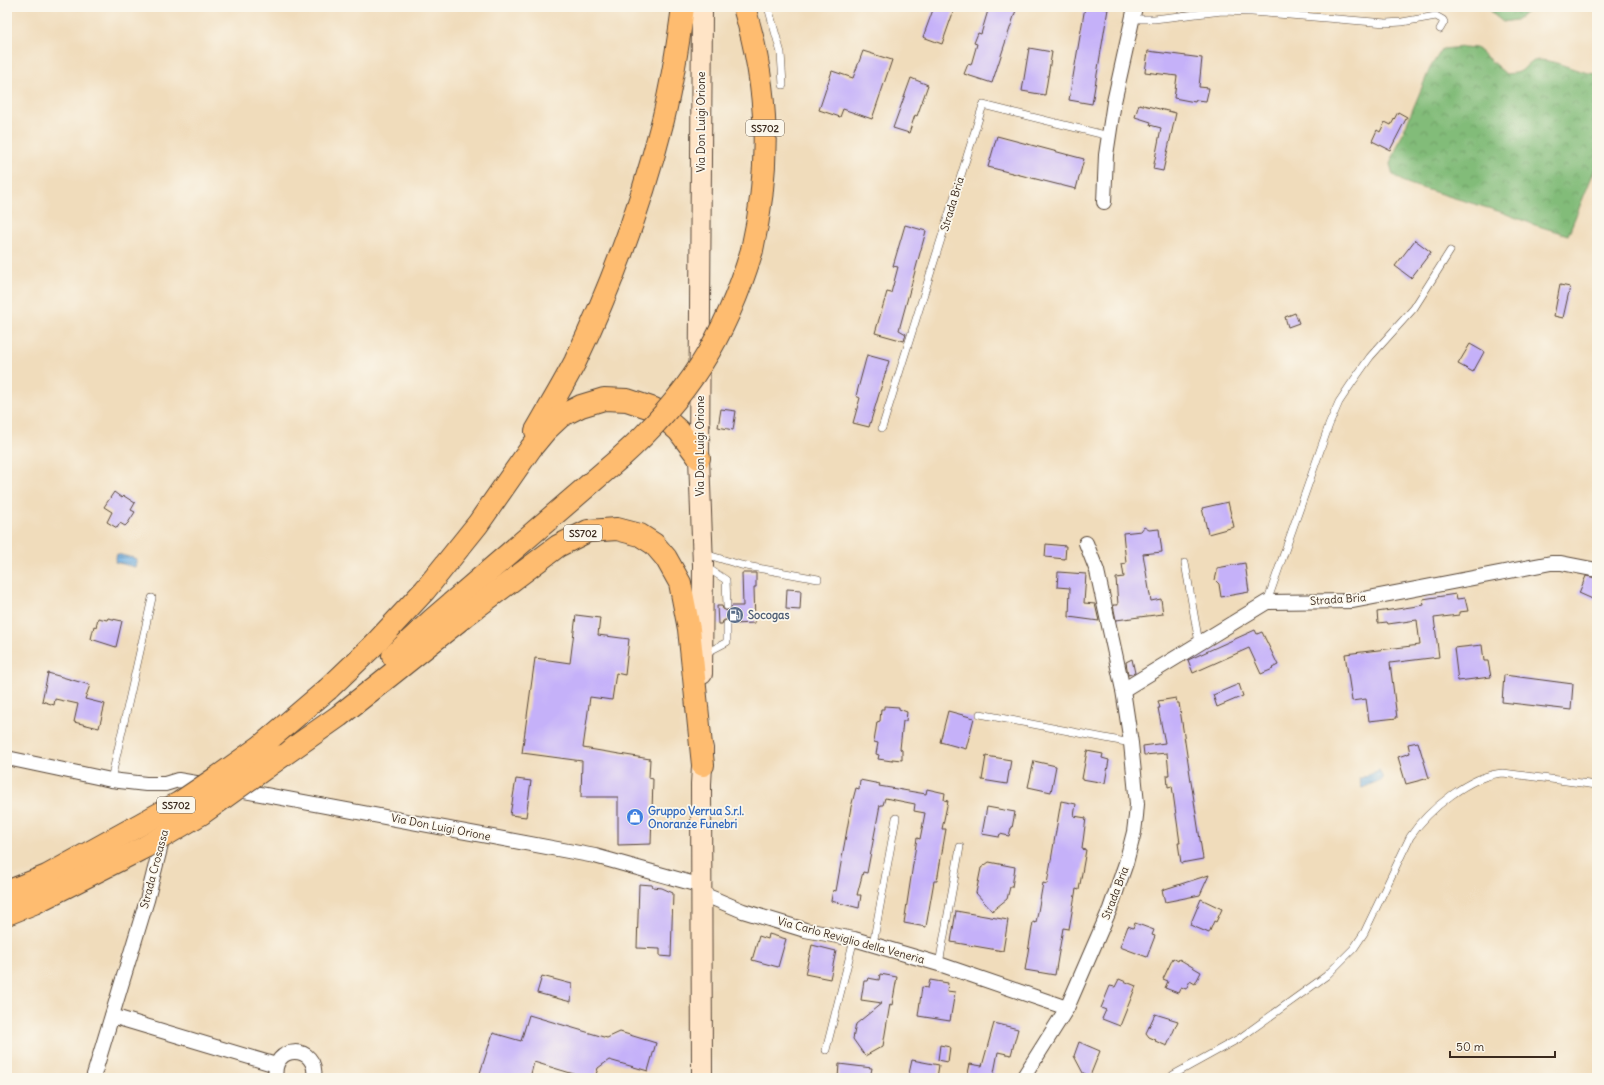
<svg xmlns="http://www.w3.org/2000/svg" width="1604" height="1085" viewBox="0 0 1604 1085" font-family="Delius,sans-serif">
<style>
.forest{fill:url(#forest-crowns);stroke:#5e734c}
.water{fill:url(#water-rules);stroke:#546c80}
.building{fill:#c5b1f9}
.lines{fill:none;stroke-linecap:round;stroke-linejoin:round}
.service-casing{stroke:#564536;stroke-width:8}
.minor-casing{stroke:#564536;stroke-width:16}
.secondary-casing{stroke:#564536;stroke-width:22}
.trunk-casing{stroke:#564536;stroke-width:24}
.service{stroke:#fff;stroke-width:7}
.minor{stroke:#fff;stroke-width:14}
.secondary{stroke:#ffe4c6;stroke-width:20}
.trunk{stroke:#febc70;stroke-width:22}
.trunk-bridge-casing{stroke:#564536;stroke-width:24;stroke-linecap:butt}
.trunk-bridge{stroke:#febc70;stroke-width:22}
.labels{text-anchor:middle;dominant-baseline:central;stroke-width:3.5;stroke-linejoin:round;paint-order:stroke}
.shield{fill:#fbf7ec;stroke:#75685c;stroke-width:1}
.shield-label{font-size:10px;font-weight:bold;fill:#3b2a1e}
.street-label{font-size:11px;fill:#3b2a1e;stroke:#fbf7ec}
.service-label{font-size:11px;font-weight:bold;fill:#4e5e75;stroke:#fbf7ec;text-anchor:start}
.shop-label{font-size:11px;font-weight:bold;fill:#366cbe;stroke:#fbf7ec;text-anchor:start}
</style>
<defs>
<pattern id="forest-crowns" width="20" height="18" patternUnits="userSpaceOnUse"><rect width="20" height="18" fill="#82bc79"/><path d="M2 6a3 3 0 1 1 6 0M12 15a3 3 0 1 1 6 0" fill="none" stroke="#6c9963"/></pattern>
<pattern id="water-rules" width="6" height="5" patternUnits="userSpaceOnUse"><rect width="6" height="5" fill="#6eafe2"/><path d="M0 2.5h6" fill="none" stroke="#5c8fb7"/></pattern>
</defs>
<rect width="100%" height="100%" fill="#fbf7ec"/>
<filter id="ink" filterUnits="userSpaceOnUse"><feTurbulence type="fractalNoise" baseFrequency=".025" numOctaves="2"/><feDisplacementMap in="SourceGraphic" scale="8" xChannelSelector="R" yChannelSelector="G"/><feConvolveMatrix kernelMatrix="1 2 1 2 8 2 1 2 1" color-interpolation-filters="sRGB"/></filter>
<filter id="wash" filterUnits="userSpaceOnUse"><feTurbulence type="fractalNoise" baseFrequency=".012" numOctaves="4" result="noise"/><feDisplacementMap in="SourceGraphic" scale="16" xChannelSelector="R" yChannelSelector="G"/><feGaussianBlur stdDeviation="0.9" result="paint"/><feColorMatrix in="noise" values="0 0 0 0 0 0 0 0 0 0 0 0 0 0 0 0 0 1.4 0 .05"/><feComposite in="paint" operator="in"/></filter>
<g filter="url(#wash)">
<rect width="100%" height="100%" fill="#f0dcbb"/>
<!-- forest -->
<g class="forest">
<path d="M1488,7H1535L1516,20L1503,22L1494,15Z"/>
<path d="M1464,47L1476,48L1506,74C1510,73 1515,74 1519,72C1526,69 1528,60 1540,60C1560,61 1577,73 1597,74V164L1568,235L1535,225L1501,212L1415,186L1404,182L1393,175L1390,164L1430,68L1442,49Z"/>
</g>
<!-- water -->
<g class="water">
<path d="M117,554L137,559L135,567L115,562Z"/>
<path d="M1379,770L1383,779L1362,788L1359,779Z"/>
</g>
<g id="blocks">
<!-- building -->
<g class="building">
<path d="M934,7H955L942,44L923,37Z"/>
<path d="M989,7H1017L992,83L964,74L968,64L971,65L977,44L974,43L978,33L981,34Z"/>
<path d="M1085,7L1108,9L1092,104L1069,100Z"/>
<path d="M1029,48L1052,52L1045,95L1022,91Z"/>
<path d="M863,51L892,60L872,119L843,109L840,117L819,110L832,71L853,78Z"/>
<path d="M1148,51L1202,58L1199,87L1209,88L1206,101L1196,100L1195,102L1174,98L1177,76L1145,72Z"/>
<path d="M911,78L928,85L917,116L915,115L909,133L893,128Z"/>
<path d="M1139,104L1176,113L1163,171L1153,169L1161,128L1150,125L1151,122L1135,117Z"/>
<path d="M1398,112L1407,117L1390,150L1372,141L1377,130L1380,132L1385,122L1391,125Z"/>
<path d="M997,136L1084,159L1076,189L988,167Z"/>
<path d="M905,225L926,231L899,330L906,334L904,341L875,333L887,292L891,293L898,267L893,266Z"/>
<path d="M1415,240L1431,252L1411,278L1395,266Z"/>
<path d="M1560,285L1570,287L1563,318L1554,316Z"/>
<path d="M1295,313L1299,323L1288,327L1285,317Z"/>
<path d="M1470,344L1484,352L1473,372L1458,364Z"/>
<path d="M867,355L889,361L869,427L853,423L860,398L856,396Z"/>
<path d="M721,409L736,411L733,430L718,427Z"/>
<path d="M114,492L122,498L124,496L135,503L131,510L135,512L128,523L125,526L120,523L117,528L107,522L112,512L104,507Z"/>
<path d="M1228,502L1234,527L1208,534L1202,508Z"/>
<path d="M1144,527L1149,530L1159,529L1162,552L1143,554L1151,601L1161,599L1163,614L1116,620L1113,605H1118L1116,578L1124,577L1122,564L1126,563L1123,533L1141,531Z"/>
<path d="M1046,544L1066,546L1065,559L1045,557Z"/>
<path d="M1245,563L1249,592L1221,597L1219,584L1215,580L1217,572V568Z"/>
<path d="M1058,572L1086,574L1084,603L1095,604L1099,621L1069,617L1070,588L1057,587Z"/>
<path d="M742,573H756V587H754L755,623L732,624L730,620L727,619L723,621L722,624H718L717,606H722L723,609L727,611L730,610L732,606H743Z"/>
<path d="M1586,576L1597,578V601L1579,593Z"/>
<path d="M787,589L801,590L800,610L786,609Z"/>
<path d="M1456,594L1457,599L1465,598L1468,611L1459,612V615L1434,618L1439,657L1390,663L1397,718L1369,721L1366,699L1352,701L1345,654L1420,645L1417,620L1388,624L1387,622L1378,623L1377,612L1424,605L1423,599Z"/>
<path d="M576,615L600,618L598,635L629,639L625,675L616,673L612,700L590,697L583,748L650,759L649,778L653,779L651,844L618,845V797H581L582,761L522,753L535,658L570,663Z"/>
<path d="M98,618L107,620L108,618L122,621L116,647L91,639L94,626L96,627Z"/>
<path d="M1255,630L1257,634L1262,632L1278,665L1272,668L1273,669L1261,674L1249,648L1193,673L1188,660Z"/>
<path d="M1482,645L1484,661H1488L1491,677L1458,681L1454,648Z"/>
<path d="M1132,659L1135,673L1128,675L1126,662Z"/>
<path d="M48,673L90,685L85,699L105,704L99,728L74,722L78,704L55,699L54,705L42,701Z"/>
<path d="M1504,675L1573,684L1571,710L1502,702Z"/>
<path d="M1239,684L1243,696L1217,707L1213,695Z"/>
<path d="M1176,698L1177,703H1179L1203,859L1181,863L1178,843H1180L1172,786L1168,787L1167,775H1169L1167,753L1144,755L1143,746L1165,743L1158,708H1160L1158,701Z"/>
<path d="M884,706L899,707V709L907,712L906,721H903L900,749L902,750V760L892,759V761L878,759L879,755L876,754L878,743L874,742L877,722L880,721L881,709H884Z"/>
<path d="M948,711L974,718L966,749L940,742Z"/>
<path d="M1418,742L1429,778L1406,784L1398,757L1410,753L1408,744Z"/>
<path d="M1087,751L1103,754L1102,758L1109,760L1105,783L1082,779Z"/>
<path d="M986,756L1011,760L1007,784L982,780Z"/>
<path d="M1034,761L1056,766L1051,792L1028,787Z"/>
<path d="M516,779L531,781L526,817L510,815Z"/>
<path d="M860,780L880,784L879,786L926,794L927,789L945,793L944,800L948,801L942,829H946L937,881H934L926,927L904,923L917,838L920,839L925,813L914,811L915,804L885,798L883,805H880L867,873L863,872L857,895H861L859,908L831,901L833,890L836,891L851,807L856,788L859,789Z"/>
<path d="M1061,801L1076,804L1074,816L1086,818L1082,849L1086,850L1079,890L1076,889L1069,929L1063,928L1055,975L1025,970L1033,922L1036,923L1043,883L1047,884Z"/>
<path d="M987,807L1015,812L1012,828H1011L1009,836L1000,834L999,837L982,834Z"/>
<path d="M989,862L1015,867L1012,887H1010L1007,899L992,911L976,893L981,868Z"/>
<path d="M1209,875L1200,895L1165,902L1162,890Z"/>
<path d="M639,884L652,885L653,887L662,888L673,893L671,957L660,956V949L637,948Z"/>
<path d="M1201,899L1222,909L1216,922L1214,921L1209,933L1190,925Z"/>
<path d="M956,911L1008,920L1003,951L951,942Z"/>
<path d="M1135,923L1154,930L1152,935L1155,936L1147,957L1120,947L1128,926L1133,928Z"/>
<path d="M769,934L786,939L778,967L752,960L759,936L768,939Z"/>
<path d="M812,945L836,951L830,979L805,974Z"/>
<path d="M1173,958L1178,961L1179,959L1201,972L1195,984L1190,981L1186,989L1181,987L1178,993L1165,988L1168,981L1163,979Z"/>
<path d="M880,974L897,977L892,1005L890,1004L883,1046L865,1056L853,1039L856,1024L882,1003L861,1000L864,981H867L868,978L879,980Z"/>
<path d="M542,976L572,984L571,1002L537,993Z"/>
<path d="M1119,979L1136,986L1120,1026L1102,1019L1106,1010L1101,1008L1110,986L1115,987Z"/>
<path d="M930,980L948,983L947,991L955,992L950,1021L918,1016L922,987L928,988Z"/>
<path d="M1155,1014L1178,1021L1167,1046L1155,1041L1156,1040L1149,1037L1146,1033Z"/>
<path d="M529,1015L607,1038L620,1032L656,1043L648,1071L609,1060L598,1068L595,1078H587L534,1062L530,1078H496L480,1073L493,1033L521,1041Z"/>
<path d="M994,1023L1018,1029L1011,1055L998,1052L993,1078H967L970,1064L982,1066Z"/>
<path d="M1079,1042L1100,1051L1090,1076L1083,1073L1074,1056Z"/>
<path d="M940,1045L950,1047L948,1062L938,1060Z"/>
<path d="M912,1060L939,1065L937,1078H908Z"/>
<path d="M839,1064L872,1068L870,1078H838Z"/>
</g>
</g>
</g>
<g filter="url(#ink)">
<use href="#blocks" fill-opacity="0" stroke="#564536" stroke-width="1"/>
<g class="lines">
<!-- service casing -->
<g class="service-casing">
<g id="service">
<path d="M768,7L781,53L783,85"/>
<path d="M1133,19H1154L1222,11L1252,12L1386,23L1402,22L1436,16L1443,20L1444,22L1440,29"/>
<path d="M882,428L983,105L1109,136"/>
<path d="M705,554L741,565L818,579"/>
<path d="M1185,563L1199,643"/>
<path d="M706,567L726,580L727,606"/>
<path d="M1267,602L1329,425L1339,402L1351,384L1370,357L1414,308L1450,251"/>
<path d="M704,654L727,642V624"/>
<path d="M980,714L1131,743"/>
<path d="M111,780L152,598"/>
<path d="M873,944L896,818"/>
<path d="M939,964L960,847"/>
<path d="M826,1050L854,939"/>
<path d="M1173,1075L1240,1038L1326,976L1354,948L1364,933L1410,837C1428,810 1470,775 1503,773L1597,785"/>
</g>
</g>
<!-- minor casing -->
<g class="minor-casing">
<g id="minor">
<path d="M1104,202L1106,155L1114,102L1135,7"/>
<path d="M1123,690L1267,602L1353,601L1551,563H1561L1597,570"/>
<path d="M7,758L111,780L146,784H165L178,780L208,785"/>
<path d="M233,789L595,856L702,886"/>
<path d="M703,894L743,911L805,930L854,939L939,964L1067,1008"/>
<path d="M112,1016L276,1065"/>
<path d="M93,1078L147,900L164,833"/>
<path d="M276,1078C270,1044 319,1043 314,1078"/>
<path d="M1023,1078L1067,1008L1110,909L1126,863L1134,832L1136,816L1137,804L1131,743L1123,690L1097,571L1086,543"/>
</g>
</g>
<!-- secondary casing -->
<g class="secondary-casing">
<g id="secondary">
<path d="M702,7L699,458L703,565L702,674"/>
<path d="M702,1078L701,784L703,748"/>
</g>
</g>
<!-- trunk casing -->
<g class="trunk-casing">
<g id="trunk">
<path d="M744,7C769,90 771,165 752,250"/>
<path d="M536,431C549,408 563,385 575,362C612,285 642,203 663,120C672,83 678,45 683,7"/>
<path d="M393,656L433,619L620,458"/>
<path d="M328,689L373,646L425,590L478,524L531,448L545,431L561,416L581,406L604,399L627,400L654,409L679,431L699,458"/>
<path d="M282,756L339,716L466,615L558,546L588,531L617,529L640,535L654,544L666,558L680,583L689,629L703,765"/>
</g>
</g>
<!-- service -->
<use href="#service" class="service"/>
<!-- minor -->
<use href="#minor" class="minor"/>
<!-- secondary -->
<use href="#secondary" class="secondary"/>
<!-- trunk -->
<use href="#trunk" class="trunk"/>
<!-- trunk-bridge casing -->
<g class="trunk-bridge-casing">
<g id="trunk-bridge">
<path d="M620,458C687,398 726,337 752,250"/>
<path d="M7,892L47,876L179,803L219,776L261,746L328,689"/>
<path d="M7,914L34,903L145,847L201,814L282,756"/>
</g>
</g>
<!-- trunk-bridge -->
<use href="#trunk-bridge" class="trunk-bridge"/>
</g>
</g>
<!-- icons -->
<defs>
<g id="fuel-disc" transform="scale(0.9)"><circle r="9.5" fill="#5c6f8a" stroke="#fbf7ec"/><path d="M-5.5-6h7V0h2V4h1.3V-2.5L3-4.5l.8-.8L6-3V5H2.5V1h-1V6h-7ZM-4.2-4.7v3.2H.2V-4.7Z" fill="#fff"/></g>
<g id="shop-disc" transform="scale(0.9)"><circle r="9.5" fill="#3f7fe0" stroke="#fbf7ec"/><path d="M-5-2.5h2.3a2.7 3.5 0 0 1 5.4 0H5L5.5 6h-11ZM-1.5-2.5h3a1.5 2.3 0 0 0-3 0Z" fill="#fff"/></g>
</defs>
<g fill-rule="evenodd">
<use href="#fuel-disc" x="735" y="615"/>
<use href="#shop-disc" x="635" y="817"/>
</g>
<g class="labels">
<!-- shield labels -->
<g class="shield">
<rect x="746" y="120" width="38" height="16" rx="3"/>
<rect x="564" y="525" width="38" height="16" rx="3"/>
<rect x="157" y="797" width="38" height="16" rx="3"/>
</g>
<g class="shield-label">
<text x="765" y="128">SS702</text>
<text x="583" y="533">SS702</text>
<text x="176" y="805">SS702</text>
</g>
<!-- street labels -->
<g class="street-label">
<text transform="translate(701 122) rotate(-90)">Via Don Luigi Orione</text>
<text transform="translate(952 204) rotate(-73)">Strada Bria</text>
<text transform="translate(700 446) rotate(-90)">Via Don Luigi Orione</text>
<text transform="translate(1338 599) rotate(-4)">Strada Bria</text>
<text transform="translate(441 827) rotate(11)">Via Don Luigi Orione</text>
<text transform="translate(154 869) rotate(-75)">Strada Crosassa</text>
<text transform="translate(1115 893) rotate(-69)">Strada Bria</text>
<text transform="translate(851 940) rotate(15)">Via Carlo Reviglio della Veneria</text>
</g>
<!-- service labels -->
<g class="service-label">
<text x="748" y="615">Socogas</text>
</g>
<!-- shop labels -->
<g class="shop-label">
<text x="648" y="811">Gruppo Verrua S.r.l.<tspan x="648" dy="13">Onoranze Funebri</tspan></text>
</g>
</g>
<!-- margin -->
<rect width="1604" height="1085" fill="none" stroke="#fbf7ec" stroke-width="24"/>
<!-- scale -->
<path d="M1450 1051v6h105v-6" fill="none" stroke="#3b2a1e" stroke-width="2"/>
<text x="1456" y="1051" font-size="12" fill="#3b2a1e" stroke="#fbf7ec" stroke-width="3" paint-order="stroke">50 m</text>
</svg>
